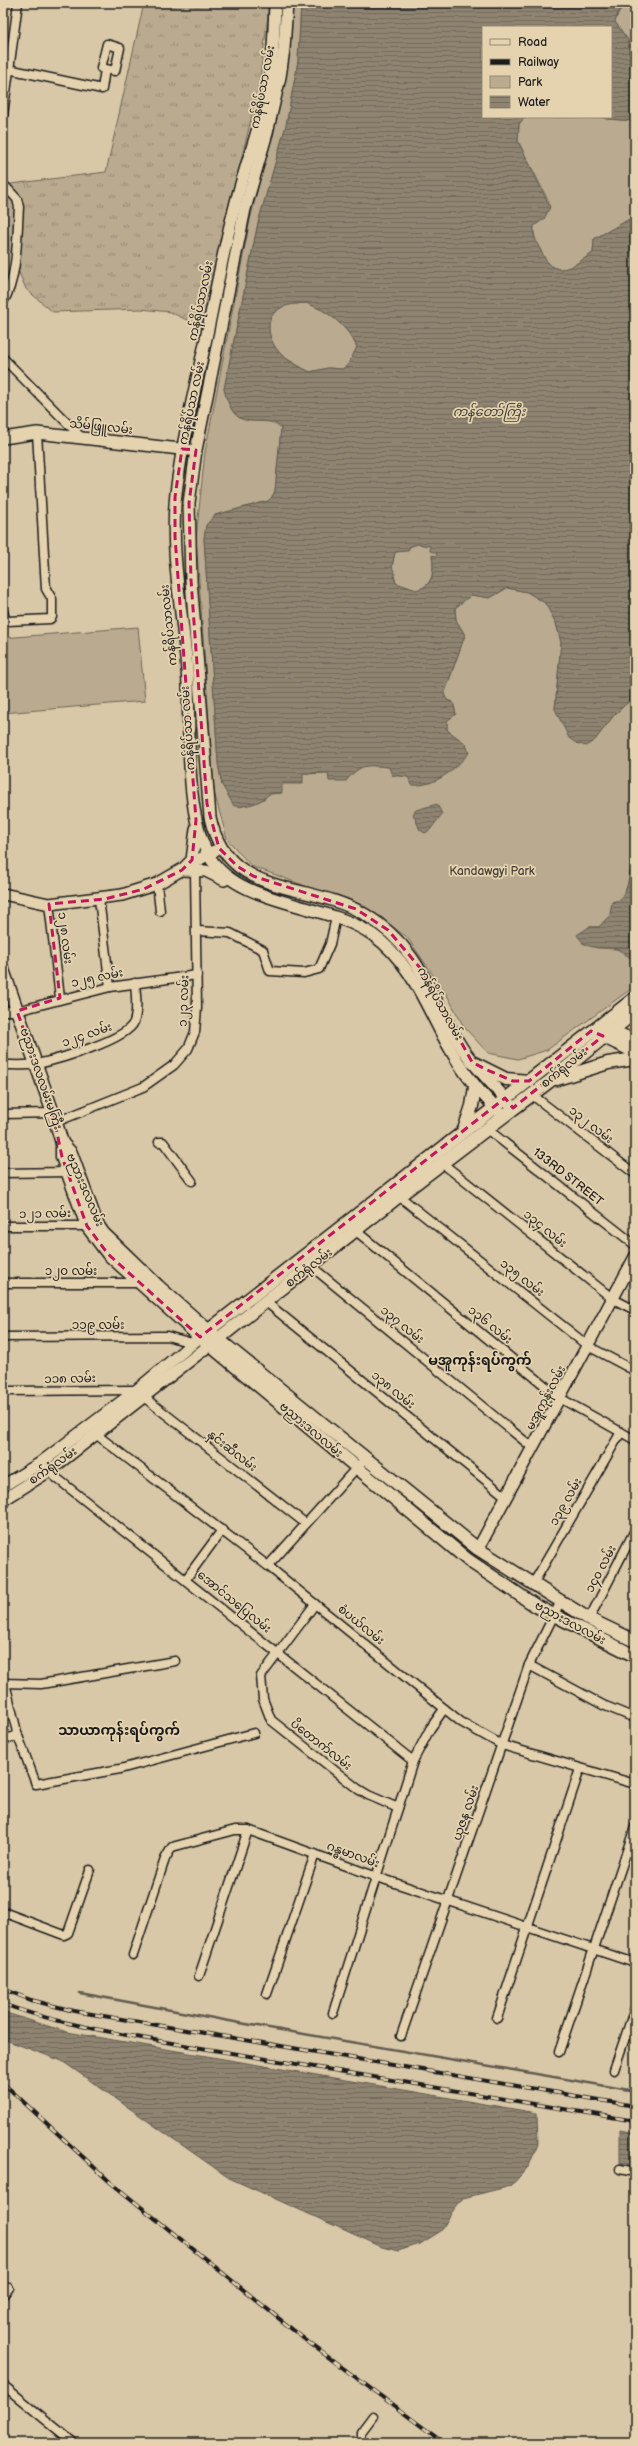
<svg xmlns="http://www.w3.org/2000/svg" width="638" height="2446" viewBox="0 0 638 2446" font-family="'Balsamiq Sans','Noto Sans Myanmar',sans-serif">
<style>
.grass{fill:url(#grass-tufts);stroke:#6b6456}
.park{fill:#baab90;stroke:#6b6456}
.water{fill:url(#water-rules);stroke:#605a4f;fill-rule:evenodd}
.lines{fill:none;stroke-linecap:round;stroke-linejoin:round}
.stream{stroke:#605a4f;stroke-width:2.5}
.street-casing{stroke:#1c1c1c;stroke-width:11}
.secondary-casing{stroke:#1c1c1c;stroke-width:14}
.primary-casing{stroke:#1c1c1c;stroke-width:15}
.street{stroke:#e5d3b0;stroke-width:8}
.secondary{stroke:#e5d3b0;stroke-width:11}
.primary{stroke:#e5d3b0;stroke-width:12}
.rail-casing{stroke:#1c1c1c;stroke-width:4}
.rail{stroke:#e5d3b0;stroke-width:2.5;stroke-dasharray:8;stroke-linecap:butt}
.marked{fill:none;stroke:#c2185b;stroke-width:3;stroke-dasharray:8 5;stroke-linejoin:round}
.labels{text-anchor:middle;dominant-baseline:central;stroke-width:3.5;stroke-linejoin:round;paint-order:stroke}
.street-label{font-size:12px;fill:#1c1c1c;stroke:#e5d3b0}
.park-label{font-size:12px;fill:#444039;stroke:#e5d3b0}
.water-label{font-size:13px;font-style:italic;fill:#44403a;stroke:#e5d3b0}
.quarter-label{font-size:14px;font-weight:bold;fill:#1c1c1c;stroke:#e5d3b0}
</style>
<defs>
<pattern id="grass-tufts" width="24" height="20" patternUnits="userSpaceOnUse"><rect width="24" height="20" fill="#baab90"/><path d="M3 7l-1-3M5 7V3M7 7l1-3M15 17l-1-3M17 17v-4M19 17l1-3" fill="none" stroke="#968a75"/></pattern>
<pattern id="water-rules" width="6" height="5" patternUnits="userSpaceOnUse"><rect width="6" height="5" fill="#8e8471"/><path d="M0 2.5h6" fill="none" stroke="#736b5c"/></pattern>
</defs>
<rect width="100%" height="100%" fill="#d9c8a7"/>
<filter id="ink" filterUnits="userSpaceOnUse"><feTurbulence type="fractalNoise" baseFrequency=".025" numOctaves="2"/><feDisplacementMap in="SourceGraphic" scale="8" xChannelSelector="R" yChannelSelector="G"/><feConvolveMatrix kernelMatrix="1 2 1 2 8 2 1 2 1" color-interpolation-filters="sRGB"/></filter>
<g filter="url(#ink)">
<!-- grass -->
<path class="grass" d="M144,3H268V16L259,85L202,327L170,312L141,309L53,312L26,289L9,249L3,185L106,172Z"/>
<!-- park -->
<g class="park">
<path d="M292,3H301L298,61L286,126L258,223L224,389C227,396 229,407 234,413C246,428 269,415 281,428L275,491L272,497L268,501L215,515L204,538L218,763L222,785L240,807L264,799L269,794L281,793V784L302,774L354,771L365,765L389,767L392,775L408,777L466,744L447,730V721L455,710L453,702L447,700L444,695L465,635L456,620L455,608L471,595L490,598L507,588L527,592L545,603L556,623L561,642L555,709L595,740L614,715L635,696V811C631,821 634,829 635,839C637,859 630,884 620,900L612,902L610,915L599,927H589L582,943L597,948L617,949L635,961V986L547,1050L518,1059L488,1053L464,1027L447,995L407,937L363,907L251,866L227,839L214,792L196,538L205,452L250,220L276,114Z"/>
<path d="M625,3H635V58L629,53L628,40L615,22L618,13Z"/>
<path d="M525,117H602L607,119L635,121V216L594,239L593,253C572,266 555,283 540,249C536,241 533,235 534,226L541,220L549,202L518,141L519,124Z"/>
<path d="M306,303C328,310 347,326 357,347L349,365L342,369L328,368L310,372C304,369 284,358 281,354C269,343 262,319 279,309C286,304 297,304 306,303Z"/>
<path d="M418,544L430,546L437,553V556H432C434,570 434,586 416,590L396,583L392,567L395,552C404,552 409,546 418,544Z"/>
<path d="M138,627L145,701L3,713V638Z"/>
</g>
<!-- water -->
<g class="water">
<path d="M301,3H625L618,13L615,22L628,40L629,53L635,58V121L607,119L602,117H611V27H483V117H525L519,124L518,141L550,207L544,219L534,226C532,235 536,241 540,249C555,283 572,266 593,253L594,239L635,216V696L614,715L595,740L586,746L576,743L569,738L555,709L561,642L556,623L545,603L527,592L507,588L490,598L471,595L455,608L456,620L465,635L444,694L447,700L453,702L456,714L447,721V730L466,744L469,753C454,770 435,787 412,785L408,777L392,775L389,767C367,765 361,763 346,781H329L328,773L303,774V784H282V793L269,794C261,803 247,807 234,806L222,785L218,763L204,538L206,525L215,515L268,501L272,497L275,491L281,428C264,409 236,441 224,389L258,223L286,125L298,61ZM306,303C327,310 348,326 357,347L348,365L342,369L328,368L310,372C303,369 285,359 281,354C269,343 262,319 279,309C286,304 297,304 306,303ZM418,544L430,546V551L437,553L436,556L432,555C434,570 435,586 416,590L396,583L394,578L395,574L392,567L395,552L408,551L410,546Z"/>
<path d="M437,804L442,814L430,830L425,833L420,830L413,814L416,810Z"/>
<path d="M635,848V961C630,957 623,950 617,949C601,944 589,954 577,935L589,927H599L610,915L612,902L620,900L626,891Z"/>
<path d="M3,2012L67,2032L537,2113L538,2143L529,2166L511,2186L463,2198L452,2212L441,2231L420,2244L398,2251L382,2247L229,2178L62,2061L3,2039Z"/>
<path d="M620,2130L635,2133V2166L620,2163Z"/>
</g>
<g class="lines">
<!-- stream -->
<path class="stream" d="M80,1993L240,2023L635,2091"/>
<!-- street casing -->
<g class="street-casing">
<g id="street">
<path d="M107,44L120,48L115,71L101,68Z"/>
<path d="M8,69L102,89L105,69"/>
<path d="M3,115L18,3"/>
<path d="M3,184L17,199L19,207C17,234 18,279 3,302"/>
<path d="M3,358L82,438"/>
<path d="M3,611L5,619L8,621L50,619L52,617V599L46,589L37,433"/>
<path d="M157,884L160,911"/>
<path d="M99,899L110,987"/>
<path d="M49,904L60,998"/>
<path d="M198,931L230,933L263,950L270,971L304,973L319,969L330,944L336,917"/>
<path d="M3,1011H17L110,987L197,975"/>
<path d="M3,1065C14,1065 26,1066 37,1064C56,1060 127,1040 134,1022C138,1011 136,995 135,983"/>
<path d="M531,1094L635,1174"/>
<path d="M3,1114L53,1113"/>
<path d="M56,1122L143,1087L174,1065L188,1049L195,1032L197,1008L195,871"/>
<path d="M487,1129L635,1245"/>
<path d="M159,1142H163L192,1181"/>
<path d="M442,1163L613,1299L635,1310"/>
<path d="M3,1173L68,1172"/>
<path d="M399,1196L588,1346L635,1371"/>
<path d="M3,1226H87"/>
<path d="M356,1231L560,1398L635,1440"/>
<path d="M311,1266L533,1448"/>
<path d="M3,1283H140"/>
<path d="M266,1302L505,1496"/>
<path d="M3,1337L167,1336L192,1343"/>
<path d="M3,1391L137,1390"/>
<path d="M145,1398L305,1523"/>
<path d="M97,1435L268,1566L461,1722L502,1745L635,1784"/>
<path d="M39,1464L413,1761"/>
<path d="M268,1566L360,1464"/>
<path d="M186,1579L222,1530"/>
<path d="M533,1584L621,1432"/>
<path d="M315,1604L261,1676L263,1699L271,1720L358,1789L368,1795L398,1808"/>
<path d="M589,1619L635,1530"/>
<path d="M529,1665L603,1705L635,1718"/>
<path d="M3,1683L41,1684L175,1661"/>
<path d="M5,1683L18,1736L36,1784L120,1769L254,1733"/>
<path d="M3,1739L18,1736"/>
<path d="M3,1912L64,1935L68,1933L90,1870"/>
<path d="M133,1955L165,1859L172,1847L235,1830H248L377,1877L635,1963"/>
<path d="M199,1976L248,1830"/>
<path d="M267,1994L315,1854"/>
<path d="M333,2013L413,1761L430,1729L444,1709"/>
<path d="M497,2018L580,1769"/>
<path d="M627,2034L635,2036"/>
<path d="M401,2036L529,1665L561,1601"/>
<path d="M559,2052L635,1827"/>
<path d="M614,2070L635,2008"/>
<path d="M620,2169L635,2172"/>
<path d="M3,2295L9,2288"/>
<path d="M3,2385L74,2443"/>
<path d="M361,2443V2432L373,2416"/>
</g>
</g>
<!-- secondary casing -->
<g class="secondary-casing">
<g id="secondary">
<path d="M275,3C274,35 273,67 266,99C257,136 243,172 234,210C222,255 214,302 204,348C193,396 182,444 176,493C169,557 185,621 188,685C190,732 185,815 209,856C239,907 327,902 373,935C417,966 430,1020 458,1062C471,1083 487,1099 503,1116"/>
<path d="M287,3L284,49L280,77L267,133L245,209L196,450L189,503L191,580L210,817C227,900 309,880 366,915C423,950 430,998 462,1048C476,1069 495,1086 512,1106"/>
<path d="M3,438L37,433L189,450"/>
<path d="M185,867L192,860L196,829"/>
<path d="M183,870L206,871L224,880"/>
<path d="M3,894L49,904L122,895L157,884L214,851"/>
<path d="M3,1486L39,1464L137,1390L206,1332"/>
<path d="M3,1500L49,1471L216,1340"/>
<path d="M478,1549L635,1257"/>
</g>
</g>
<!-- primary casing -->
<g class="primary-casing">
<g id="primary">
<path d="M3,970L53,1113L62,1143V1157L87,1226L108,1254L200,1337L468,1560L536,1606L635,1656"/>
<path d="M606,1028L635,1041"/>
<path d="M598,1034L635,1052"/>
<path d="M472,1062L506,1079L529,1081"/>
<path d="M557,1079L608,1063L635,1059"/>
<path d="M464,1130L472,1106L475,1087"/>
<path d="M62,1143L71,1153L97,1224L103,1233L158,1286L218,1339L478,1549L589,1619L635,1641"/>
<path d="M209,1330L635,998"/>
<path d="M218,1339L399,1196L550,1081L635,1012"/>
</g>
</g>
<!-- street -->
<use href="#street" class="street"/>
<!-- secondary -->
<use href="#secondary" class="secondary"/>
<!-- primary -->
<use href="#primary" class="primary"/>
<!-- rail casing -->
<g class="rail-casing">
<g id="rail">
<path d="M3,1989L31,2000L74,2011L635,2106"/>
<path d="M3,2004C46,2020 91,2028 136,2037L635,2121"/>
<path d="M3,2083L110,2182L308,2342L444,2443"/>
</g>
</g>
<!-- rail -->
<use href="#rail" class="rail"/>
</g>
</g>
<!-- marked area -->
<path class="marked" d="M182,449L196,450L189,503L191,580L207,804L219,848L237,866L253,876L356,909L388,930L421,969L472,1062L485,1069L513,1081H529L591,1031L603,1036L513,1108L505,1098L200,1337L108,1254L87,1226L62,1157L53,1113L17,1011L60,998L49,904L105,899L144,889L182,870L192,860L196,820L175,537V497Z"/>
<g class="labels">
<!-- street labels -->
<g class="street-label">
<text transform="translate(263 87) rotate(-79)">ကန်ရိပ်သာ လမ်း</text>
<text transform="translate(201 301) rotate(-78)">ကန်ရိပ်သာလမ်း</text>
<text transform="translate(192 403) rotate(-78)">ကန်ရိပ်သာ လမ်း</text>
<text transform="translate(101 427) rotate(6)">သိမ်ဖြူလမ်း</text>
<text transform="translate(169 625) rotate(-96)">ကန်ရိပ်သာလမ်း</text>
<text transform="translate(188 728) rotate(-94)">ကန်ရိပ်သာ လမ်း</text>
<text transform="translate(65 938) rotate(83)">၁၂၈ လမ်း</text>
<text transform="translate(97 978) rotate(-12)">၁၂၅ လမ်း</text>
<text transform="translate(184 1001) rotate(-88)">၁၂၃ လမ်း</text>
<text transform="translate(440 1004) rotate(61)">ကန်ရိပ်သာလမ်း</text>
<text transform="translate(87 1035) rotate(-19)">၁၂၄ လမ်း</text>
<text transform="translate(564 1068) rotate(-39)">စက်ရုံလမ်း</text>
<text transform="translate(41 1079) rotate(71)">ဗညားဒလလမ်းမကြီး</text>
<text transform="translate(591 1125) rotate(38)">၁၃၂ လမ်း</text>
<text transform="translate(568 1177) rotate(38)">133RD STREET</text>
<text transform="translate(85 1190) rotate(67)">ဗညားဒလလမ်း</text>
<text transform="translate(45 1214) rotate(-1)">၁၂၁ လမ်း</text>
<text transform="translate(545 1229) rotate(39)">၁၃၄ လမ်း</text>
<text transform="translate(309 1268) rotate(-38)">စက်ရုံလမ်း</text>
<text x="71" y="1271">၁၂၀ လမ်း</text>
<text transform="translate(522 1278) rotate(38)">၁၃၅ လမ်း</text>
<text x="98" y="1325">၁၁၉ လမ်း</text>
<text transform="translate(402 1325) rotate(39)">၁၃၇ လမ်း</text>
<text transform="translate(490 1325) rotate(39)">၁၃၆ လမ်း</text>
<text transform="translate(70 1379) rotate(-1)">၁၁၈ လမ်း</text>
<text transform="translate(393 1390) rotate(39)">၁၃၈ လမ်း</text>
<text transform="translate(546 1398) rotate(-62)">မအူကုန်းလမ်း</text>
<text transform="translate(311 1430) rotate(40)">ဗညားဒလလမ်း</text>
<text transform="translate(232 1451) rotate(38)">နှင်းဆီလမ်း</text>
<text transform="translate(53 1466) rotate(-35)">စက်ရုံလမ်း</text>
<text transform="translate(566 1502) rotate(-60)">၁၃၉ လမ်း</text>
<text transform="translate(601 1569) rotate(-62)">၁၄၀ လမ်း</text>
<text transform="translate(234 1602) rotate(39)">အောင်သပြေလမ်း</text>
<text transform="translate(570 1623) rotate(28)">ဗညားဒလလမ်း</text>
<text transform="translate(361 1625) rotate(39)">စံပယ်လမ်း</text>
<text transform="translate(321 1745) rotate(38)">ပိတောက်လမ်း</text>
<text transform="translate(466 1813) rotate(-71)">ယုဇန လမ်း</text>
<text transform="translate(353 1855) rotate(20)">ဂန္ဓမာလမ်း</text>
</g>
<!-- park labels -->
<g class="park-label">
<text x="492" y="871">Kandawgyi Park</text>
</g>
<!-- water labels -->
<g class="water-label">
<text x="489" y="412">ကန်တော်ကြီး</text>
</g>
<!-- quarter labels -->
<g class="quarter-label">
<text x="480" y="1360">မအူကုန်းရပ်ကွက်</text>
<text x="119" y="1730">သာယာကုန်းရပ်ကွက်</text>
</g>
</g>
<!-- margin -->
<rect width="638" height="2446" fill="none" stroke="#e5d3b0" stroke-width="16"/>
<rect x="8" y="8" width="622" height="2430" fill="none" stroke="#1c1c1c" stroke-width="1.5" filter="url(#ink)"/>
<!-- legend -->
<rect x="482" y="26" width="130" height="92" fill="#e5d3b0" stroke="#958a75"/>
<rect x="490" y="39" width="20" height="6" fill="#e5d3b0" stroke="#958a75"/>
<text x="518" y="46" font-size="12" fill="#1c1c1c">Road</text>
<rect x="490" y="59" width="20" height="6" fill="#1c1c1c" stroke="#958a75"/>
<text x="518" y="66" font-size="12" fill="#1c1c1c">Railway</text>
<rect x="490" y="76" width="20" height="12" fill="#baab90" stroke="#958a75"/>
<text x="518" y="86" font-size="12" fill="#1c1c1c">Park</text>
<rect x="490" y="96" width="20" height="12" fill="url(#water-rules)" stroke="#958a75"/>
<text x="518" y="106" font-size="12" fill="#1c1c1c">Water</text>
</svg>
